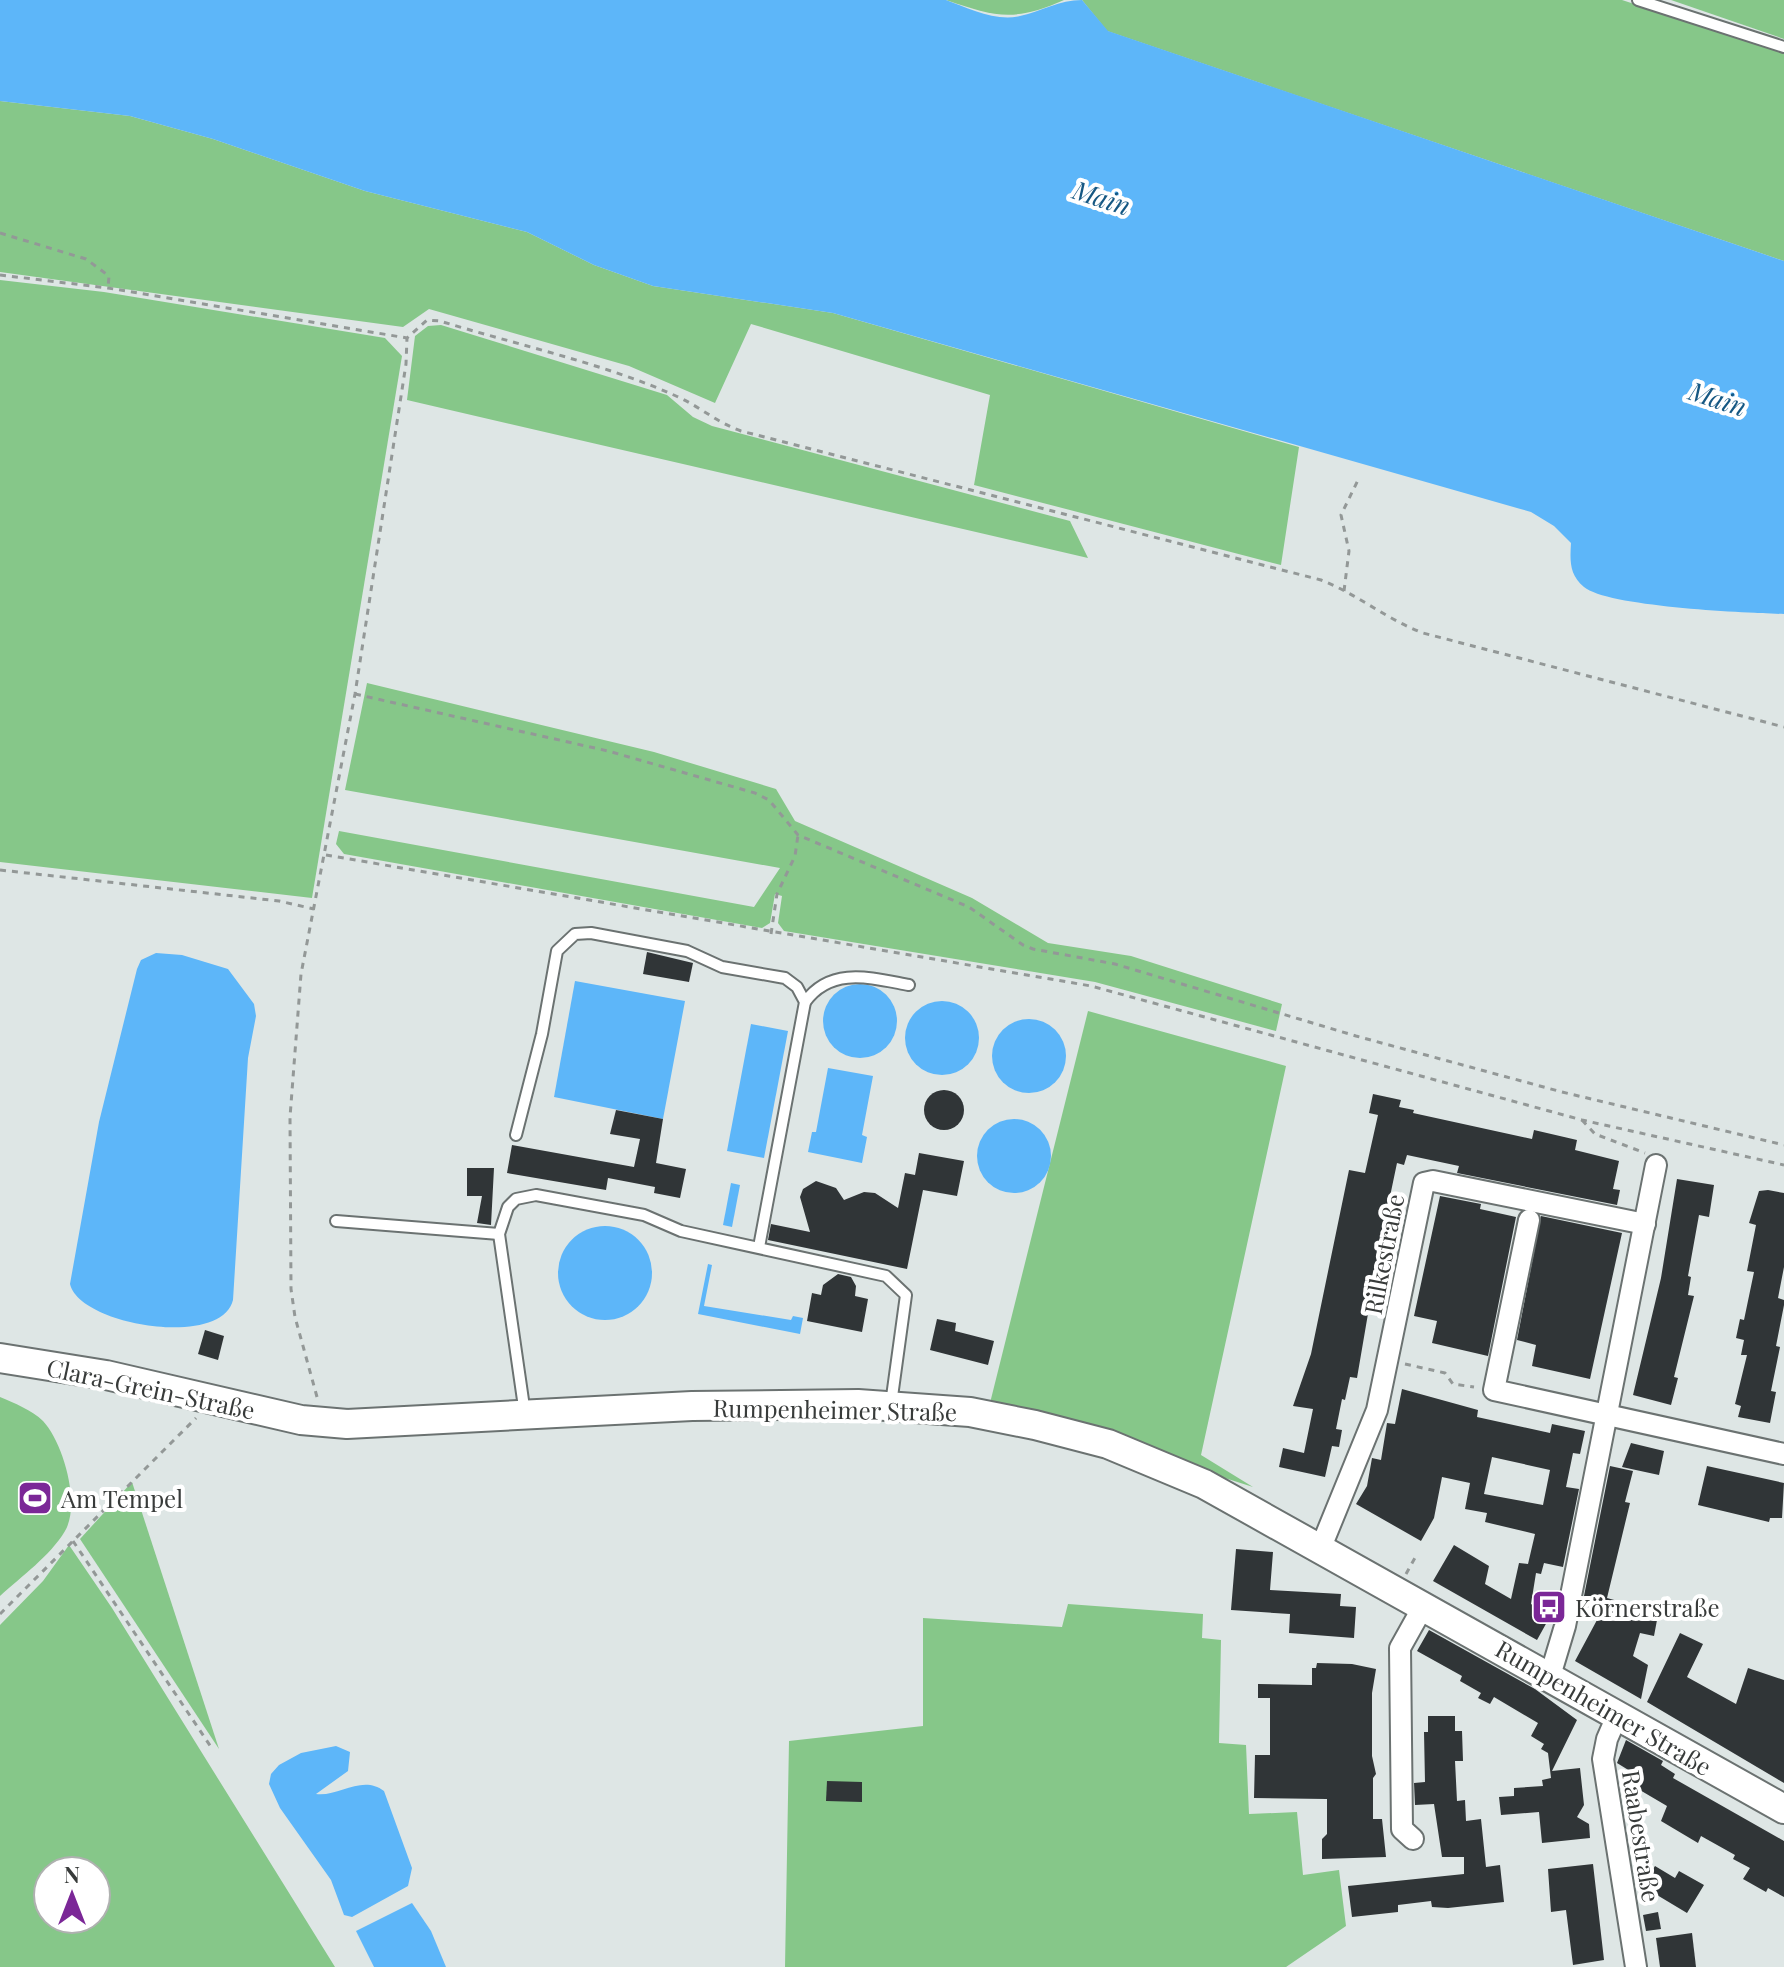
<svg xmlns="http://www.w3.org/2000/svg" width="1784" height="1967" viewBox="0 0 1784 1967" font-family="'Playfair Display',serif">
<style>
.green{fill:#86c789;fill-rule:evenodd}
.water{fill:#5db6f9}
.building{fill:#303537;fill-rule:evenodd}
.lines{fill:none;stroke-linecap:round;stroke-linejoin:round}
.lane-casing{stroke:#6b7271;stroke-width:14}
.street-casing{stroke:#6b7271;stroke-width:24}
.secondary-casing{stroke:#6b7271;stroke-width:32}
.path{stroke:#939897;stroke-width:3;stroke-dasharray:6 6;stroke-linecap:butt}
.lane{stroke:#fff;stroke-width:10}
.street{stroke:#fff;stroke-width:20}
.secondary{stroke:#fff;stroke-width:28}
.labels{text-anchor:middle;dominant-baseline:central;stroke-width:8;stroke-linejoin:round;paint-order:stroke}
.street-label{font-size:24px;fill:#383b3a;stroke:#fff}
.poi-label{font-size:24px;fill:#383b3a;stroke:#fff;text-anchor:start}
.water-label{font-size:26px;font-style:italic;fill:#165883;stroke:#fff}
</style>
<rect width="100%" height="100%" fill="#dee6e5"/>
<!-- green -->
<g class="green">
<path d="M946,0H1064C1015,22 995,17 946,0Z"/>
<path d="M1082,0H1622L1784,53V261L1107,31Z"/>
<path d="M1671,0H1784V39Z"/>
<path d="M0,101L130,116L213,139L365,191L527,232L594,265L653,286L833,313L1299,447L1281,565L974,485L990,395L751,324L715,403L629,366L429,309L403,327L0,272Z"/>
<path d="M0,280L104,292L385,338L402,356L312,898L0,862Z"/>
<path d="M441,325L667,395L693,417L712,426L1070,521L1088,558L407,400L415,336L428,326Z"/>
<path d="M367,683L654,752L776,789L795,821L972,898L1048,943L1131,956L1282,1004L1276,1031L1095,982L784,931L778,923L782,896L775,894L770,923L762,928L344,854L336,844L339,831L754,907L780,868L345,790Z"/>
<path d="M1088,1011L1286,1066L1201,1455L1253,1487L990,1403Z"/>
<path d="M0,1397C14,1403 32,1410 43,1421C63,1442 81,1504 65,1531C50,1556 22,1576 0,1596Z"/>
<path d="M132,1482L219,1749L80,1539Z"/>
<path d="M69,1545L112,1608L335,1967H0V1625L43,1581ZM48,1871H96V1919H48Z"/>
<path d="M1068,1604L1203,1614L1202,1638L1221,1640L1219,1743L1246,1745L1249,1814L1297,1812L1303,1875L1339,1870L1346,1926L1286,1967H785L789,1741L923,1726V1618L1062,1627Z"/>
</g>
<!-- water -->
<g class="water">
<path d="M0,0H946C968,8 996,22 1020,16C1042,11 1059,0 1082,0L1108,31L1784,261V614C1748,613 1608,607 1584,587C1569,575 1570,560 1571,543L1554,526L1531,512L833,313L653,286L594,265L527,232L365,191L213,139L130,116L0,101Z"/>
<path d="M156,953L182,955L228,969L254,1004L256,1016L248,1058L233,1300C221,1349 79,1325 70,1284L99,1122L137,969L141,960Z"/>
<path d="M575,981L685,1001L663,1119L554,1097Z"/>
<circle cx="860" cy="1021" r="37"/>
<circle cx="942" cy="1038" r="37"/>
<circle cx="1029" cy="1056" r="37"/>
<path d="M751,1024L788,1031L764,1158L727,1151Z"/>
<path d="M828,1068L873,1076L862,1135L867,1137L862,1163L808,1152L812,1132H816Z"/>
<circle cx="1014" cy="1156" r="37"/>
<path d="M731,1183L740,1185L732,1227L723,1225Z"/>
<circle cx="605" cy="1273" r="47"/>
<path d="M708,1264L712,1265L704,1306L791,1320L793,1316L803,1318L800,1334L698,1314Z"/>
<path d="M336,1746L350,1752L348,1771L316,1794C339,1797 362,1774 384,1791L412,1868L408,1886L352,1917L344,1915L331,1880L280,1808L269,1784L271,1774L279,1765L301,1753Z"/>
<path d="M412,1903L431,1931L446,1967H374L356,1931Z"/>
</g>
<!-- building -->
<g class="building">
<path d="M647,952L693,963L689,982L643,974Z"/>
<circle cx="944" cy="1110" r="20"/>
<path d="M1373,1094L1401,1100L1399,1107L1414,1110L1413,1113L1532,1139L1534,1130L1577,1140L1575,1150L1619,1161L1613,1189L1620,1190L1617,1205L1457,1173L1459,1166L1407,1155L1404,1165L1397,1163L1388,1206L1396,1207L1394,1217L1391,1230L1384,1228L1373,1280L1380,1282L1378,1292L1376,1303L1370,1302L1357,1378L1350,1377L1345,1400L1342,1399L1336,1429L1342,1430L1339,1447L1332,1446L1325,1477L1279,1467L1283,1448L1304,1453L1313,1409L1293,1406L1311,1354L1349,1170L1365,1173L1378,1115L1369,1113Z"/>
<path d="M616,1110L663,1119L656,1163L686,1169L680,1198L654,1193L655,1187L608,1178L606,1190L507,1173L512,1145L634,1167L640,1139L610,1134Z"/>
<path d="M919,1153L964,1161L957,1196L923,1190L907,1269L768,1240L771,1224L810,1232L800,1197L803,1189L816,1181L836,1188L844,1200L864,1192L875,1193L898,1208L905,1173L915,1175Z"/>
<path d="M467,1168H494L491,1225L477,1223L482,1196H467Z"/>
<path d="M1677,1179L1714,1185L1709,1217L1699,1215L1688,1276L1691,1277L1688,1295L1694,1296L1674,1377L1678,1378L1671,1405L1633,1395L1661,1278Z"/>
<path d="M1768,1190L1784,1193V1267L1778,1298L1784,1300V1305L1776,1346L1780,1347L1771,1391L1776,1392L1770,1423L1738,1417L1741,1406L1735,1404L1747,1355H1741L1744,1340L1736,1338L1740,1319L1744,1320L1754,1272L1747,1271L1756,1225L1749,1223L1759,1191Z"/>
<path d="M1440,1196L1481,1204L1480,1209L1516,1217L1488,1356L1432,1343L1437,1321L1414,1316Z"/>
<path d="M1541,1216L1622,1233L1590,1379L1532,1366L1536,1345L1517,1340Z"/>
<path d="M838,1274L851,1277L856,1286L855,1296L868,1299L862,1332L807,1321L812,1293L821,1295L823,1285Z"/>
<path d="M937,1319L956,1323L955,1331L994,1341L988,1365L930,1350Z"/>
<path d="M205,1330L224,1336L218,1360L198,1354Z"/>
<path d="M1402,1389L1478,1410L1477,1417L1550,1433L1552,1424L1585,1431L1580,1454L1573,1453L1566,1487L1579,1489L1563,1567L1544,1563L1541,1574L1536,1573L1531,1604L1544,1612L1540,1618L1547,1622L1537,1640L1433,1581L1454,1545L1489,1566L1485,1584L1511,1599L1519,1563L1528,1564L1535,1534L1485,1522L1487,1513L1465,1509L1470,1483L1442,1477L1434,1518L1421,1541L1356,1504L1367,1486L1372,1458L1381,1460L1387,1423L1395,1424ZM1492,1457L1550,1470L1543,1505L1484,1494Z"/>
<path d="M1631,1443L1664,1451L1659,1475L1622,1467Z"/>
<path d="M1610,1466L1633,1471L1625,1502L1630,1503L1607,1598L1625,1603L1623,1613L1657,1620L1654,1636L1640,1633L1633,1656L1648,1665L1641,1699L1575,1661L1597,1620L1580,1616Z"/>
<path d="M1707,1466L1784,1483L1782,1518H1770L1769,1522L1698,1505Z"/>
<path d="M1236,1549L1273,1552L1270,1590L1341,1594L1340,1606L1356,1607L1354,1638L1289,1633L1290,1614L1231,1610Z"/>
<path d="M1429,1630L1535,1689L1577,1720L1552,1771L1580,1768L1584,1805L1577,1817L1589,1824L1590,1838L1542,1843L1539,1812L1501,1815L1499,1797L1514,1796V1788L1543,1786L1542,1780L1551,1778L1548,1753L1541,1749L1544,1744L1531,1736L1538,1723L1494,1697L1490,1704L1478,1698L1481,1693L1460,1681L1462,1676L1417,1651Z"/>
<path d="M1680,1633L1703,1644L1687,1677L1736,1704L1748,1668L1784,1680V1783L1647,1702Z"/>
<path d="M1317,1663L1352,1664L1376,1669L1372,1693V1756L1376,1774L1373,1778V1819H1382L1386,1857L1322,1859V1839L1327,1834V1799L1254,1798L1255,1755H1270V1698H1258V1684L1312,1685V1668H1316Z"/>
<path d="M1428,1716H1455V1731H1462L1463,1761H1455L1457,1801L1465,1800L1466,1821L1481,1819L1486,1867L1500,1865L1504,1902L1448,1908L1432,1907L1431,1901L1398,1905V1912L1352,1917L1348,1886L1464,1874V1857H1442L1434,1804L1415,1805L1414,1783L1425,1782L1424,1732H1428Z"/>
<path d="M1626,1740L1663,1761L1661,1765L1675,1774L1673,1778L1784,1841V1897L1768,1888L1766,1892L1743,1879L1750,1868L1733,1859L1735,1855L1701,1836L1698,1843L1661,1821L1667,1806L1633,1786L1634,1783L1626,1778L1630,1771L1617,1763Z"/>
<path d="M827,1781L862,1782V1802L826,1801Z"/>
<path d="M1593,1864L1604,1960L1573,1965L1566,1910L1551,1912L1548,1869Z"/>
<path d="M1655,1866L1675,1878L1679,1871L1704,1885L1687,1913L1642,1886Z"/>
<path d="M1658,1912L1661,1929L1646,1931L1643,1915Z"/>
<path d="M1692,1933L1696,1967H1660L1656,1938Z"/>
</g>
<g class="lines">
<!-- lane casing -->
<g class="lane-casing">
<g id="lane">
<path d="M1638,0L1784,47"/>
<path d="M805,1002C831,966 871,978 909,985"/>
<path d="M516,1135L542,1034L557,951L575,934L591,933L687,951L722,967L785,978L797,987L805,1002L759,1247"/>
<path d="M336,1221L499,1234"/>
<path d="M525,1414L499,1234L508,1207L516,1199L536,1195L644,1215L681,1231L886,1276L906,1295L891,1404"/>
</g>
</g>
<!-- street casing -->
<g class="street-casing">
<g id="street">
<path d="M1529,1220L1494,1390L1784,1454"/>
<path d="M1321,1547L1377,1410L1424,1183L1433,1181L1645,1224"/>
<path d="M1550,1676L1565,1626L1656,1165"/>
<path d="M1617,1716L1607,1739L1603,1759L1636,1967"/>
<path d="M1413,1839L1402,1829L1400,1648L1424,1605"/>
</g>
</g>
<!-- secondary casing -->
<g class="secondary-casing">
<path id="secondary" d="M0,1358L106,1375L301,1420L347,1424L692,1406L858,1404L970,1412L1035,1425L1108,1444L1204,1484L1784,1809"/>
</g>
<!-- path -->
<g class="path">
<path d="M0,233L86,259L109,276L108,288"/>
<path d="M0,275L108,288L407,338L427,320L440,321C514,344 606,364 676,396C699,406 716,422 741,431L1321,580C1357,594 1386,619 1423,633L1784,727"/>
<path d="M1344,591L1349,551L1341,515L1359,478"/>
<path d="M355,694L608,751L755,793L769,800L798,835L969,907L1023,945L1033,949L1115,964L1356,1036L1562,1092L1784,1145"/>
<path d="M326,855L1091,986L1582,1120L1784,1165"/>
<path d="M0,870L279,901L314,909"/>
<path d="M771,934L777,894L795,856L798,835"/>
<path d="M1582,1120L1595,1134L1645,1153"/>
<path d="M1405,1364L1445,1373L1453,1384L1474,1387"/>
<path d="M317,1397L295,1317L291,1289L290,1117L301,974L355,694L406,364L407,338"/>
<path d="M73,1541L213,1750"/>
<path d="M1406,1574L1416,1556"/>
<path d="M0,1614L196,1418"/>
</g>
<!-- lane -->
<use href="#lane" class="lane"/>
<!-- street -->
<use href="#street" class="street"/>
<!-- secondary -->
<use href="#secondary" class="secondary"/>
</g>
<!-- icons -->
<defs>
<g id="stadium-square" transform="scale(1.8)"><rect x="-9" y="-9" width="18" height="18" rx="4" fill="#7b2797" stroke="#fff"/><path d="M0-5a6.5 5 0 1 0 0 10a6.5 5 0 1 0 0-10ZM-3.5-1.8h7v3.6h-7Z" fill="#fff"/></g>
<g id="bus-square" transform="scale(1.8)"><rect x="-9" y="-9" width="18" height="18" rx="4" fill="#7b2797" stroke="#fff"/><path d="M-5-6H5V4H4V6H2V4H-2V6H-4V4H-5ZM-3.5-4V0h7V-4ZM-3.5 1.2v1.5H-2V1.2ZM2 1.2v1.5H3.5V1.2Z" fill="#fff"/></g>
</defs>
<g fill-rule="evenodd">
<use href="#stadium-square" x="35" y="1498"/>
<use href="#bus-square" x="1549" y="1607"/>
</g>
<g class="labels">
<!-- street labels -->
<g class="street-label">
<text transform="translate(1383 1254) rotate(-79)">Rilkestraße</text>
<text transform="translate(151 1388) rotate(12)">Clara-Grein-Straße</text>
<text transform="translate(835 1409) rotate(1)">Rumpenheimer Straße</text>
<text transform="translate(1604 1707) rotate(30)">Rumpenheimer Straße</text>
<text transform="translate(1642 1836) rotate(81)">Raabestraße</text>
</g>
<!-- poi labels -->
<g class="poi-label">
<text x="61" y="1498">Am Tempel</text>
<text x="1575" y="1607">Körnerstraße</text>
</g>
<!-- water labels -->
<g class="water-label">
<text transform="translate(1102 197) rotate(18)">Main</text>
<text transform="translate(1718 398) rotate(18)">Main</text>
</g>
</g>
<!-- north arrow -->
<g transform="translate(72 1895)"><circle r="38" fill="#ffffff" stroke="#afb1b0" stroke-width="2"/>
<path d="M0-6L14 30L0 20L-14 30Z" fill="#7b2797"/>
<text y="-12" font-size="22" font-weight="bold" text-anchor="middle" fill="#383b3a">N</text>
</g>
</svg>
